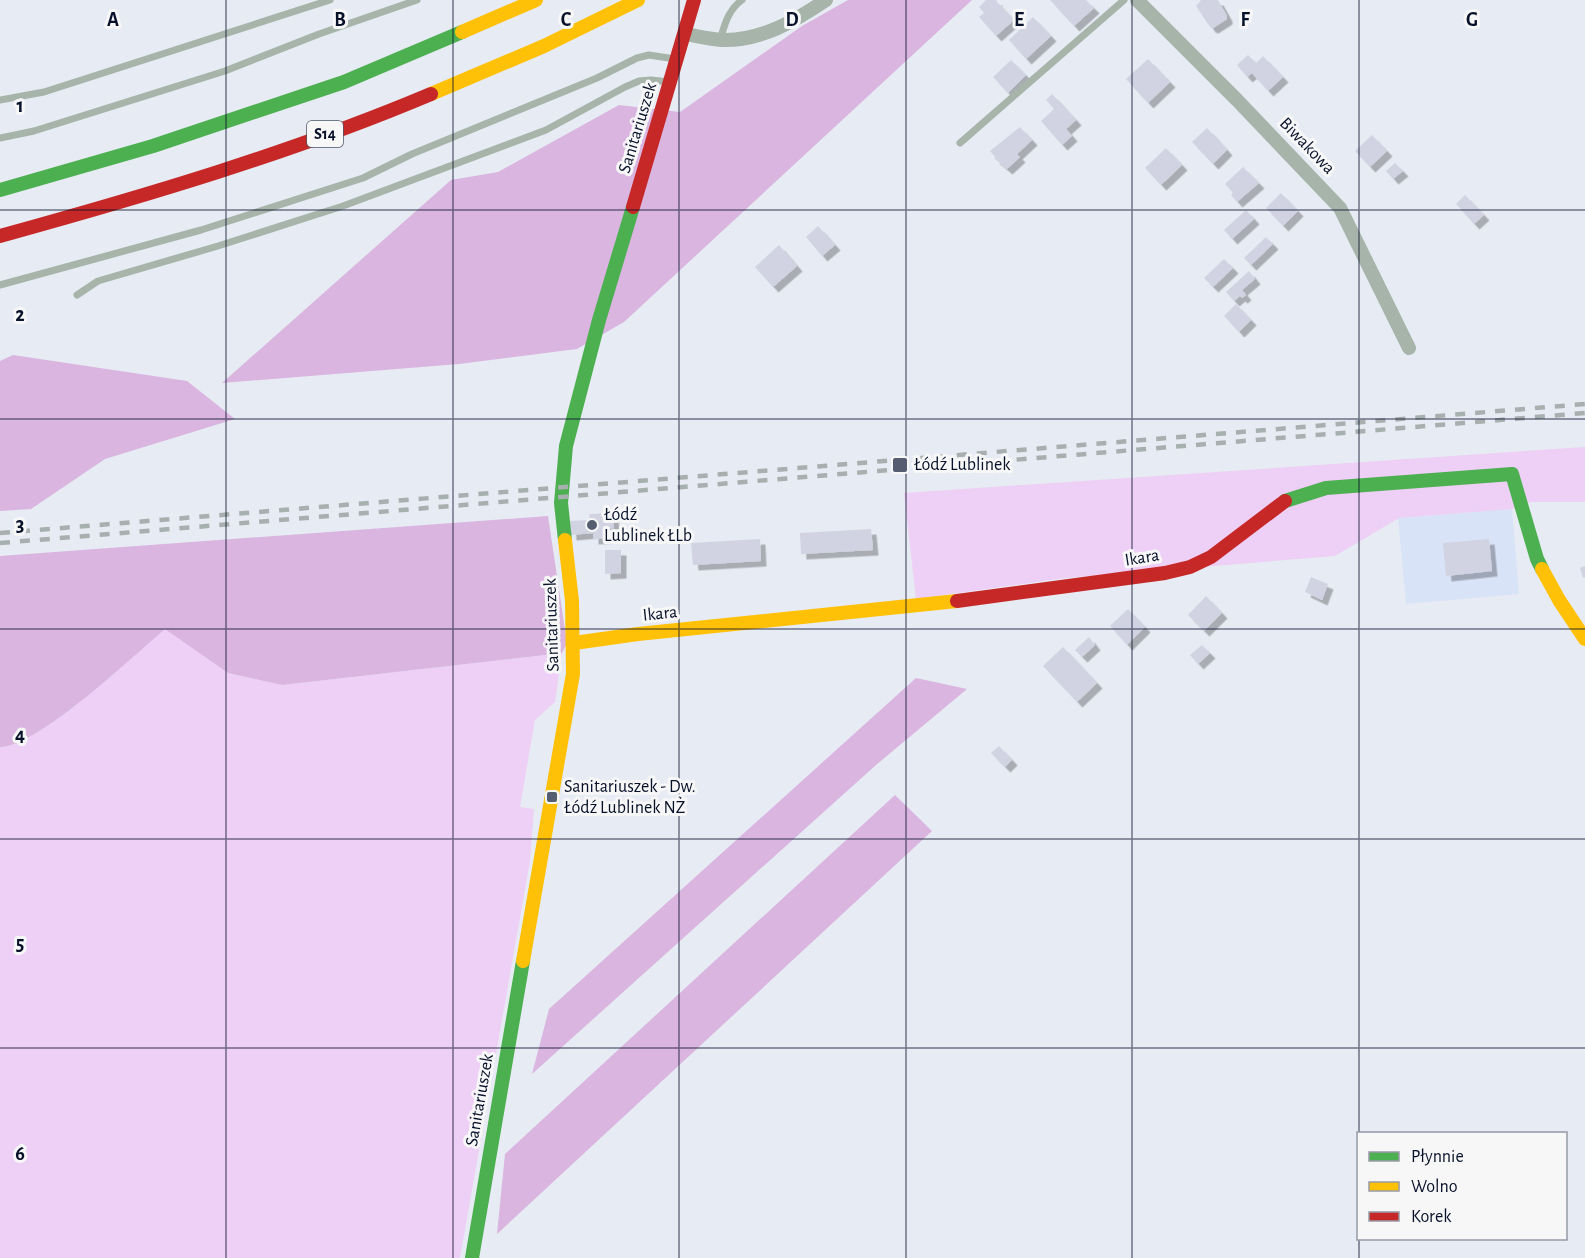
<svg xmlns="http://www.w3.org/2000/svg" width="1585" height="1258" viewBox="0 0 1585 1258" font-family="'Alegreya Sans',sans-serif">
<style>
.built{fill:#d9e3f8}
.green{fill:#eecff5}
.forest{fill:#d9b5e0}
.building{fill:#d1d3e2;filter:url(#shadow)}
.lines{fill:none;stroke-linecap:round;stroke-linejoin:round}
.lane{stroke:#a6b4aa;stroke-width:7}
.street{stroke:#a6b4aa;stroke-width:14}
.fast{stroke:#4caf50;stroke-width:14}
.slow{stroke:#ffc107;stroke-width:14}
.jam{stroke:#c62828;stroke-width:14}
.rail{stroke:#a7b0af;stroke-width:4.5;stroke-dasharray:10 10;stroke-linecap:butt}
.grid{fill:none;stroke:#07112a;stroke-width:1.5;stroke-opacity:0.55}
.poi-dot{fill:#555d70;stroke:#f7f7f7;stroke-width:2}
.labels{text-anchor:middle;dominant-baseline:central;stroke-width:6;stroke-linejoin:round;paint-order:stroke}
.shield{fill:#f7f7f7;stroke:#4f5668;stroke-width:1.5}
.shield-label{font-size:16px;font-weight:bold;fill:#07112a}
.street-label{font-size:18px;fill:#07112a;stroke:#f7f7f7}
.poi-label{font-size:18px;fill:#07112a;stroke:#f7f7f7;text-anchor:start}
.grid-label{font-size:20px;text-anchor:middle;font-weight:bold;fill:#07112a;stroke:#f7f7f7;stroke-width:6;stroke-linejoin:round;paint-order:stroke}
</style>
<defs>
<filter id="shadow"><feDropShadow dx="5.5" dy="5.5" stdDeviation="0" flood-color="#0004"/></filter>
</defs>
<rect width="100%" height="100%" fill="#e7ebf3"/>
<!-- built -->
<path class="built" d="M1512,509L1519,594L1406,604L1398,518Z"/>
<!-- green -->
<g class="green">
<path d="M1585,447V502H1531L1512,509L1399,518L1335,556L1065,578L916,599L904,493Z"/>
<path d="M165,628L228,673L282,685L562,653L555,702L535,720L520,807L534,809L530,861L460,1258H0V747C38,747 133,656 165,628Z"/>
</g>
<!-- forest -->
<g class="forest">
<path d="M848,0H972L624,322L577,349L459,364L222,383L451,180L498,172L619,105L680,112L802,26Z"/>
<path d="M13,355L187,381L235,419L105,459L31,509L0,511V361Z"/>
<path d="M548,516L567,643L562,653L282,685L228,673L165,629C133,656 38,747 0,747V556Z"/>
<path d="M916,678L967,689L876,765L532,1074L549,1009Z"/>
<path d="M895,795L932,831L497,1234L505,1154Z"/>
</g>
<!-- building -->
<g class="building">
<path d="M986,0H998L996,1L1014,20L996,36L979,17L984,13L979,7Z"/>
<path d="M1050,0H1086L1094,8L1074,26Z"/>
<path d="M1201,0H1218L1227,16V19L1213,28L1210,27L1196,6Z"/>
<path d="M1033,17L1051,36L1026,59L1009,40Z"/>
<path d="M1248,55L1256,63L1263,56L1283,77L1268,91L1252,73L1247,77L1237,65Z"/>
<path d="M1148,59L1170,82L1148,103L1126,79Z"/>
<path d="M1011,60L1026,75L1008,93L993,77Z"/>
<path d="M1052,94L1076,120L1066,129L1072,136L1062,145L1041,121L1054,109L1046,100Z"/>
<path d="M1020,127L1032,140L1017,154L1020,157L1007,169L994,158L995,157L990,151Z"/>
<path d="M1207,128L1227,150L1213,164L1192,142Z"/>
<path d="M1372,135L1387,151L1370,167L1355,151Z"/>
<path d="M1166,148L1182,165L1161,185L1145,168Z"/>
<path d="M1395,163L1403,171L1393,179L1386,171Z"/>
<path d="M1243,167L1259,183L1237,202L1231,195L1233,193L1225,184Z"/>
<path d="M1281,193L1298,211L1283,226L1266,208Z"/>
<path d="M1465,195L1484,215L1474,224L1456,204Z"/>
<path d="M1246,210L1254,219L1232,239L1224,230Z"/>
<path d="M818,226L835,245L822,256L806,237Z"/>
<path d="M1266,237L1273,244L1251,265L1244,258Z"/>
<path d="M779,245L797,266L773,287L755,267Z"/>
<path d="M1224,259L1233,268L1213,287L1204,278Z"/>
<path d="M1249,271L1255,279L1242,290L1246,295L1242,298L1240,296L1234,301L1226,292Z"/>
<path d="M1236,304L1251,320L1239,332L1224,316Z"/>
<path d="M613,513L614,528L606,529L607,538L593,539V533L571,535L570,521L590,520L589,514Z"/>
<path d="M871,529L873,550L801,554L800,533Z"/>
<path d="M760,539L761,561L693,565L691,543Z"/>
<path d="M1489,539L1492,571L1446,576L1443,543Z"/>
<path d="M605,550H621V573L605,574Z"/>
<path d="M1585,566V577L1583,578L1580,568Z"/>
<path d="M1311,577L1328,584L1322,600L1305,592Z"/>
<path d="M1206,596L1222,613L1204,631L1188,615Z"/>
<path d="M1128,609L1145,627L1127,645L1110,626Z"/>
<path d="M1089,637L1095,645L1082,657L1075,650Z"/>
<path d="M1202,645L1210,653L1198,664L1190,655Z"/>
<path d="M1063,647L1097,683L1077,702L1043,666Z"/>
<path d="M999,746L1012,760L1005,767L991,753Z"/>
</g>
<g class="lines">
<!-- lane -->
<g class="lane">
<path d="M720,40C725,24 728,10 742,0"/>
<path d="M0,100L44,92L330,0"/>
<path d="M0,138L34,131L225,71L319,34L417,0"/>
<path d="M960,143L1124,0"/>
<path d="M0,285L201,230L363,178L412,154L597,78L637,58L649,55L675,59"/>
<path d="M77,295L98,281L218,246L343,206L546,130L625,87L639,81L651,80L669,82"/>
</g>
<!-- street -->
<g class="street">
<path d="M1137,0L1237,100L1340,208L1409,348"/>
<path d="M685,34C697,36 710,39 722,40C761,41 795,21 826,0"/>
</g>
<!-- fast -->
<g class="fast">
<path d="M0,190L153,146L344,82L462,32"/>
<path d="M1285,501L1326,488L1512,474L1537,559L1542,569"/>
<path d="M565,540L561,503L566,446L599,320L633,207"/>
<path d="M472,1258L523,961"/>
</g>
<!-- slow -->
<g class="slow">
<path d="M462,32L536,0"/>
<path d="M431,94L544,46L638,0"/>
<path d="M1542,569L1559,600L1585,639"/>
<path d="M574,643L638,634L957,601"/>
<path d="M523,961L573,674L572,601L565,540"/>
</g>
<!-- jam -->
<g class="jam">
<path d="M633,207L694,0"/>
<path d="M0,236C145,196 291,153 431,94"/>
<path d="M957,601L1165,573L1190,567L1211,557L1285,501"/>
</g>
<!-- rail -->
<g class="rail">
<path d="M0,533L1585,404"/>
<path d="M0,543L1585,413"/>
</g>
</g>
<!-- grid -->
<path class="grid" d="M226,0V1258M453,0V1258M679,0V1258M906,0V1258M1132,0V1258M1359,0V1134M0,210H1585M0,419H1585M0,629H1585M0,839H1585M0,1048H1585M1359,1238V1258"/>
<!-- markers -->
<g class="poi-dot">
<rect x="892" y="457" width="16" height="16" rx="3"/>
<circle cx="592" cy="525" r="6"/>
<rect x="546" y="791" width="12" height="12" rx="3"/>
</g>
<g class="labels">
<!-- shield labels -->
<rect class="shield" x="307" y="121" width="36" height="26" rx="4.5"/>
<g class="shield-label">
<text x="325" y="134">S14</text>
</g>
<!-- street labels -->
<g class="street-label">
<text transform="translate(638 128) rotate(-73)">Sanitariuszek</text>
<text transform="translate(1307 146) rotate(46)">Biwakowa</text>
<text transform="translate(1142 558) rotate(-9)">Ikara</text>
<text transform="translate(660 614) rotate(-6)">Ikara</text>
<text transform="translate(552 625) rotate(-92)">Sanitariuszek</text>
<text transform="translate(480 1100) rotate(-80)">Sanitariuszek</text>
</g>
<!-- poi labels -->
<g class="poi-label">
<text x="914" y="465">Łódź Lublinek</text>
<text x="604" y="515">Łódź<tspan x="604" dy="21">Lublinek ŁLb</tspan></text>
<text x="564" y="787">Sanitariuszek - Dw.<tspan x="564" dy="21">Łódź Lublinek NŻ</tspan></text>
</g>
</g>
<g class="grid-label">
<text x="113" y="26">A</text>
<text x="340" y="26">B</text>
<text x="566" y="26">C</text>
<text x="792" y="26">D</text>
<text x="1019" y="26">E</text>
<text x="1245" y="26">F</text>
<text x="1472" y="26">G</text>
<text x="20" y="112">1</text>
<text x="20" y="321">2</text>
<text x="20" y="531">3</text>
<text x="20" y="741">4</text>
<text x="20" y="950">5</text>
<text x="20" y="1160">6</text>
</g>
<!-- legend -->
<rect x="1357" y="1132" width="210" height="108" fill="#f7f7f7" stroke="#979ba5" stroke-width="1.5"/>
<rect x="1369" y="1152" width="30" height="9" fill="#4caf50" stroke="#979ba5" stroke-width="1.5"/>
<text x="1411" y="1162" font-size="18" fill="#07112a">Płynnie</text>
<rect x="1369" y="1182" width="30" height="9" fill="#ffc107" stroke="#979ba5" stroke-width="1.5"/>
<text x="1411" y="1192" font-size="18" fill="#07112a">Wolno</text>
<rect x="1369" y="1212" width="30" height="9" fill="#c62828" stroke="#979ba5" stroke-width="1.5"/>
<text x="1411" y="1222" font-size="18" fill="#07112a">Korek</text>
</svg>
